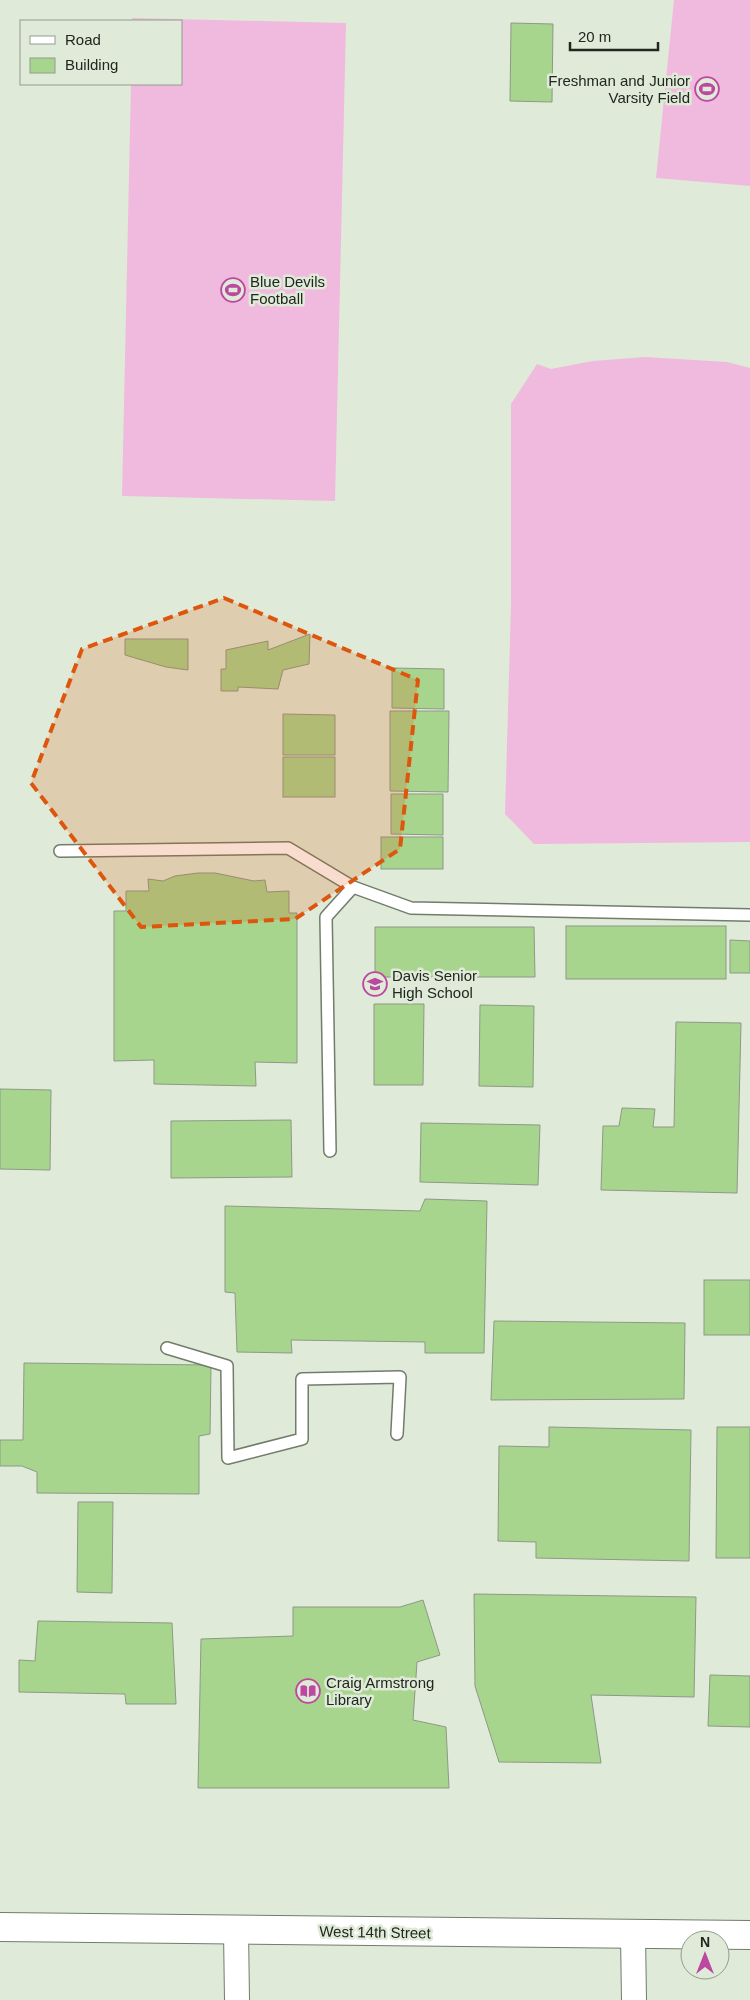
<svg xmlns="http://www.w3.org/2000/svg" width="750" height="2000" viewBox="0 0 750 2000" font-family="Helvetica,sans-serif">
<style>
.grass{fill:#efbade}
.building{fill:#a8d58e;stroke:#8d9987}
.lines{fill:none;stroke-linecap:round;stroke-linejoin:round}
.lane-casing{stroke:#717c6b;stroke-width:14}
.street-casing{stroke:#717c6b;stroke-width:26}
.secondary-casing{stroke:#717c6b;stroke-width:30}
.lane{stroke:#fff;stroke-width:11}
.street{stroke:#fff;stroke-width:24}
.secondary{stroke:#fff;stroke-width:28}
.marked{fill:#de560d;fill-opacity:0.2;stroke:#de560d;stroke-width:4;stroke-dasharray:10 6;stroke-linejoin:round}
.labels{text-anchor:middle;dominant-baseline:central;stroke-width:5;stroke-linejoin:round;paint-order:stroke}
.poi-label{font-size:15px;fill:#21261f;stroke:#dfebd8;text-anchor:start}
.street-label{font-size:15px;fill:#21261f;stroke:#dfebd8}
</style>
<rect width="100%" height="100%" fill="#dfebd8"/>
<!-- grass -->
<g class="grass">
<path d="M674,0H750V186L656,178Z"/>
<path d="M132,18L346,23L335,501L122,496L131,84H181V21H132Z"/>
<path d="M645,357L727,362L750,368V842L534,844L505,814L511,605V404L537,364L551,369L593,361Z"/>
</g>
<!-- building -->
<g class="building">
<path d="M511,23L553,24L552,102L510,101Z"/>
<path d="M310,634L309,664L283,670L278,689L238,687V691H221V669H226V650L268,641V650Z"/>
<path d="M125,639H188V670L166,667L125,655Z"/>
<path d="M392,668L444,669V709L392,708Z"/>
<path d="M390,711H449L448,792L390,791Z"/>
<path d="M283,714L335,715V755H283Z"/>
<rect x="283" y="757" width="52" height="40"/>
<path d="M391,794H443V835L391,834Z"/>
<rect x="381" y="837" width="62" height="32"/>
<path d="M198,873H215L254,881L265,880L267,892L289,891V913H297V1063L255,1062L256,1086L154,1084V1060L114,1061V911H126V891H149L148,879L163,881L175,876Z"/>
<rect x="566" y="926" width="160" height="53"/>
<path d="M375,927H534L535,977H375Z"/>
<path d="M730,940L750,941V973H730Z"/>
<path d="M374,1004H424L423,1085H374Z"/>
<path d="M480,1005L534,1006L533,1087L479,1086Z"/>
<path d="M676,1022L741,1023L737,1193L601,1190L603,1126H619L622,1108L655,1109L653,1127H674Z"/>
<path d="M0,1089L51,1090L50,1170L0,1169Z"/>
<path d="M291,1120L292,1177L171,1178V1121Z"/>
<path d="M421,1123L540,1125L538,1185L420,1182Z"/>
<path d="M425,1199L487,1201L484,1353H425V1342L291,1340L292,1353L237,1352L235,1293L225,1292V1206L420,1211Z"/>
<rect x="704" y="1280" width="46" height="55"/>
<path d="M494,1321L685,1323L684,1399L491,1400Z"/>
<path d="M24,1363L211,1365L210,1434L199,1436V1494L37,1493V1472L22,1466H0V1440H23Z"/>
<path d="M549,1427L691,1430L689,1561L536,1558V1542L498,1541L499,1446L549,1447Z"/>
<path d="M717,1427H750V1558H716Z"/>
<path d="M78,1502H113L112,1593L77,1592Z"/>
<path d="M474,1594L696,1597L694,1697L591,1695L601,1763L499,1762L475,1686Z"/>
<path d="M423,1600L440,1655L417,1662L413,1720L446,1727L449,1788H198L201,1639L293,1636V1607H400Z"/>
<path d="M38,1621L172,1623L176,1704H126L125,1694L19,1692V1660L35,1661Z"/>
<path d="M710,1675L750,1676V1727L708,1726Z"/>
</g>
<g class="lines">
<!-- lane casing -->
<g class="lane-casing">
<g id="lane">
<path d="M60,851L288,848L353,887L411,908L750,915"/>
<path d="M330,1151L326,917L353,887"/>
<path d="M167,1348L227,1366L228,1458L302,1439V1379L400,1377L397,1434"/>
</g>
</g>
<!-- street casing -->
<g class="street-casing">
<g id="street">
<path d="M236,1930L237,2000"/>
<path d="M633,1934L634,2000"/>
</g>
</g>
<!-- secondary casing -->
<g class="secondary-casing">
<path id="secondary" d="M0,1927L750,1935"/>
</g>
<!-- lane -->
<use href="#lane" class="lane"/>
<!-- street -->
<use href="#street" class="street"/>
<!-- secondary -->
<use href="#secondary" class="secondary"/>
</g>
<!-- marked area -->
<path class="marked" d="M224,598L418,680L400,849L295,919L141,927L31,783L82,649Z"/>
<!-- icons -->
<defs>
<g id="stadium-ring" transform="scale(1.25)"><circle r="9.5" fill="#dfebd8" stroke="#bc48a0" stroke-width="1.5"/><path d="M0-5a6.5 5 0 1 0 0 10a6.5 5 0 1 0 0-10ZM-3.5-1.8h7v3.6h-7Z" fill="#bc48a0"/></g>
<g id="school-ring" transform="scale(1.25)"><circle r="9.5" fill="#dfebd8" stroke="#bc48a0" stroke-width="1.5"/><path d="M0-5L7-2L0 1L-7-2ZM-4 1L0 2.5L4 1V4Q0 6-4 4Z" fill="#bc48a0"/></g>
<g id="library-ring" transform="scale(1.25)"><circle r="9.5" fill="#dfebd8" stroke="#bc48a0" stroke-width="1.5"/><path d="M-6-4Q-3-5.5-.7-3.5V5Q-3 3-6 4ZM6-4Q3-5.5 .7-3.5V5Q3 3 6 4Z" fill="#bc48a0"/></g>
</defs>
<g fill-rule="evenodd">
<use href="#stadium-ring" x="707" y="89"/>
<use href="#stadium-ring" x="233" y="290"/>
<use href="#school-ring" x="375" y="984"/>
<use href="#library-ring" x="308" y="1691"/>
</g>
<g class="labels">
<!-- poi labels -->
<g class="poi-label">
<text x="690" y="80" text-anchor="end">Freshman and Junior<tspan x="690" dy="17">Varsity Field</tspan></text>
<text x="250" y="281">Blue Devils<tspan x="250" dy="17">Football</tspan></text>
<text x="392" y="975">Davis Senior<tspan x="392" dy="17">High School</tspan></text>
<text x="326" y="1682">Craig Armstrong<tspan x="326" dy="17">Library</tspan></text>
</g>
<!-- street labels -->
<g class="street-label">
<text transform="translate(375 1932) rotate(1)">West 14th Street</text>
</g>
</g>
<!-- legend -->
<rect x="20" y="20" width="162" height="65" fill="#dfebd8" stroke="#939c8e"/>
<rect x="30" y="36" width="25" height="8" fill="#ffffff" stroke="#939c8e"/>
<text x="65" y="45" font-size="15" fill="#21261f">Road</text>
<rect x="30" y="58" width="25" height="15" fill="#a8d58e" stroke="#939c8e"/>
<text x="65" y="70" font-size="15" fill="#21261f">Building</text>
<!-- north arrow -->
<g transform="translate(705 1955)"><circle r="24" fill="#dfebd8" stroke="#939c8e"/>
<path d="M0-4L9 19L0 12L-9 19Z" fill="#bc48a0"/>
<text y="-8" font-size="14" font-weight="bold" text-anchor="middle" fill="#21261f">N</text>
</g>
<!-- scale -->
<path d="M570 42v8h88v-8" fill="none" stroke="#21261f" stroke-width="2.5"/>
<text x="578" y="42" font-size="15" fill="#21261f" stroke="#dfebd8" stroke-width="4" paint-order="stroke">20 m</text>
</svg>
